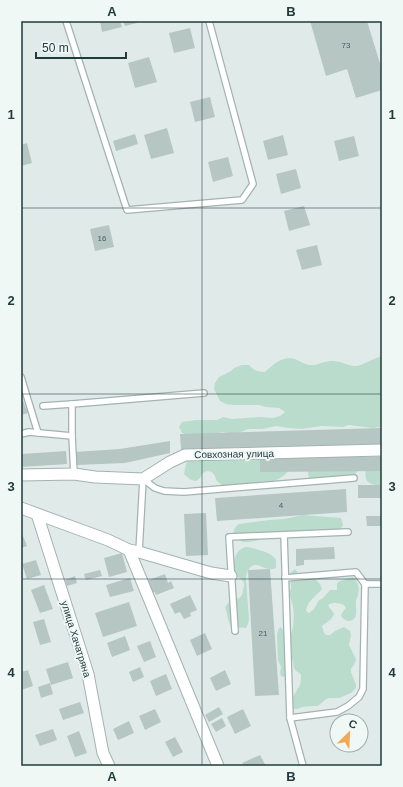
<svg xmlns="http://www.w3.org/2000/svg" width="403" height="787" viewBox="0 0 403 787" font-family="Arial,sans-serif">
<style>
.green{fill:#b9dccc}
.building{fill:#b5c6c3}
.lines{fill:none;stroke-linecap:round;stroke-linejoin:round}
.service-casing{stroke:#a3b3b1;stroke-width:8}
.minor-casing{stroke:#a3b3b1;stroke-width:13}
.service{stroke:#fff;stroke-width:5.5}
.minor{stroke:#fff;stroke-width:11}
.grid{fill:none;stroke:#213b3b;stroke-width:1;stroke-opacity:0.55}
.labels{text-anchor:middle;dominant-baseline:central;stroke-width:4;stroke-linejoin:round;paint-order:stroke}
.number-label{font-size:8px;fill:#465e5d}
.street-label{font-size:10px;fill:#213b3b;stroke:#f0f8f6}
.neatline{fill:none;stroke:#213b3b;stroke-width:1.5}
.grid-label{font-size:13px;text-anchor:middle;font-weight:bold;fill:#213b3b}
</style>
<rect width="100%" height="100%" fill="#e0ebe9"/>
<!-- green -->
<g class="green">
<path d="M382,356V427L372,428L349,425L343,427L322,426L302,429L289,428L276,426L263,429H249L235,434L222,432L215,434L188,435L182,433L179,427L182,422L196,420H217L223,417L232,419L260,417L273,418L280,416L285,412L279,408L266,407L259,405H233L226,404L220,401L214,389L215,383L219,377L231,371L234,368L242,365H249C254,371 258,372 265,372C274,364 282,356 295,359C300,361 304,364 310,365C317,366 324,361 331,361C340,360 347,366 356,366C362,366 374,358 382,356Z"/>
<path d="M232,450L293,468C287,472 280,480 273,481C268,482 264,481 259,482L257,486L233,485L224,487L216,480L215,476L212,472L207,471L203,473L200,478L196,481L191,480L184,474L186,464L188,460Z"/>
<path d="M300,452L325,457L329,459L343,457L346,454L359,453C361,460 360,470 354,475L323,481C315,486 308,482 308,472L305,469Z"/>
<path d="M382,456V485C360,486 365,473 369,457Z"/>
<path d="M303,515L341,518L343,525C341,529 338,534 332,535C326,537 320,536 314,536C308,535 302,535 295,535C289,535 283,534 277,535C266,536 240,551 234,534C233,530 236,526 239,524L269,520L284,519Z"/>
<path d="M247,547C254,548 270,552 275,558C277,561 276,564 276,568C273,569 273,569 270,569C266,569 263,567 260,566C251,562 246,571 246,579L249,619L248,624L246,628C241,627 237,628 232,627C227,621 228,614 225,607C227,605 229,601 232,600C239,598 242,599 243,590C244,587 245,584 243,581C240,577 235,576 232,573C233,563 235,548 247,547Z"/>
<path d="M295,569L301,577C310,577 320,579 322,589C315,598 308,599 306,611L309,613L314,609L319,600L322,599L330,590H337V583L340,581L353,577C358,581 360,589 358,595C358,597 356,599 356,601C355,607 360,620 349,621C346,621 343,619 341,616L342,613L346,608L344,605C339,603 333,602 328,605C330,609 332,610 334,614C332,620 327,622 322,626L324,633L326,635H330L335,631L344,627L350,631L351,635L349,645L356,659L355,663L351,669V672L356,685V688L351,693L339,698H329L326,699L318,706C313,706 308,706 302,707C300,708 298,709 296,709C284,708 298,689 300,685C301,682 301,678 301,675C299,672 297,672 295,670C293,666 294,662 292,659L285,677L281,676L280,673L281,667L278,660L277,634L279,628L281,627L283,630L284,637L287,639C295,634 294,614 293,606C292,602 290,598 290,594C290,588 290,593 291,587C291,582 289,578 291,572Z"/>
</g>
<!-- building -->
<g class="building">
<path d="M100,21H120L122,27L102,32Z"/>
<path d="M123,21H137V23L125,26Z"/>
<path d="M310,21H367L382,70V90L356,98L347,69L326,76Z"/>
<path d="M190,28L195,48L174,53L169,33Z"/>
<path d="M149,57L157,82L135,88L128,63Z"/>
<path d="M210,97L215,117L195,122L190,102Z"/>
<path d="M167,128L174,153L151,159L144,135Z"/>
<path d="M135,134L138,144L116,151L113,141Z"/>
<path d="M283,135L288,155L268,160L263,141Z"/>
<path d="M354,136L359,156L339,161L334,141Z"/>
<path d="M27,143L32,163L21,166V145Z"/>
<path d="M228,157L233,176L213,182L208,162Z"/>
<path d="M296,169L301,188L281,194L276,174Z"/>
<path d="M304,206L310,225L289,231L284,211Z"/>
<path d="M109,225L114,247L95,251L90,229Z"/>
<path d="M317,245L322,265L302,270L296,250Z"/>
<path d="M21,396L28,413L21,415Z"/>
<path d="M382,428V444L181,449L180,434Z"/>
<path d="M170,441V453L125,463L77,465L74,452L120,449Z"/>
<path d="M66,451L67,464L21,467V454Z"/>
<path d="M260,457H382V471L260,472Z"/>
<rect x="358" y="485" width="24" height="13"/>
<path d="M346,489L347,512L217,521L215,498Z"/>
<path d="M206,513L208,555L186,556L184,514Z"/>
<path d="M366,516H382V526H367Z"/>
<path d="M21,531L27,546L21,548Z"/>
<path d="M334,547L335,559L304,560V565L296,566V549Z"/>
<path d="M122,553L127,572L109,577L104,558Z"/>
<path d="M36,560L41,575L27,579L22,564Z"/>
<path d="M270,569L279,695L255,696L248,570Z"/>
<path d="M100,570L102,576L86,580L84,574Z"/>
<path d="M165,574L168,583L171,581L174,588L156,595L155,592L151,594L146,581Z"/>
<path d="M75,576L77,583L67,586L65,580Z"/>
<path d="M130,578L134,591L110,597L106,585Z"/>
<path d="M44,585L53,609L40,613L31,590Z"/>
<path d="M190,595L197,610L190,613L191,616L184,619L180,612L175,614L170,604Z"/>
<path d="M129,602L137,626L103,637L95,613Z"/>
<path d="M44,619L51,642L40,645L33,622Z"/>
<path d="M205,633L212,649L197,656L190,640Z"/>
<path d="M125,636L130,650L112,657L107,643Z"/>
<path d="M150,641L156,657L144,662L137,646Z"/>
<path d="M68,662L73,678L51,685L46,669Z"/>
<path d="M140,667L144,677L133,682L129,672Z"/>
<path d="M28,670L33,686L21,690V672Z"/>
<path d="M225,670L231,684L216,691L210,678Z"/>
<path d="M166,674L172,689L156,696L150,681Z"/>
<path d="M50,683L53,694L41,698L38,687Z"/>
<path d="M80,702L84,713L63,720L59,709Z"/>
<path d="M219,707L223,714L209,722L205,715Z"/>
<path d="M155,709L161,722L145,730L139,716Z"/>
<path d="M243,709L251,726L235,734L227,717Z"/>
<path d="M222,718L226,726L216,732L211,724Z"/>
<path d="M129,721L134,733L118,740L113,729Z"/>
<path d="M53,729L57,740L40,746L35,735Z"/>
<path d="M79,731L87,753L75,757L67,736Z"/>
<path d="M175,737L183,752L173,757L165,742Z"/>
<path d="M260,755L266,766H244L242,763Z"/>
</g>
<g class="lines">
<!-- service casing -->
<g class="service-casing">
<g id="service">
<path d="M66,21L127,210L242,200L253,184L209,21"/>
<path d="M21,377L38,433"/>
<path d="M43,406L72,404"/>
<path d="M21,434L29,432L72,436L74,474"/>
<path d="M72,436V404L204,393"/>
<path d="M143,479L155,488L164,491L184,492L354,478"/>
<path d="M284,535L290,718L303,766"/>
<path d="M139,552L143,479"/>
<path d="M285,578L356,572L365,584L363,689L359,697L348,706L337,712L290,718"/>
<path d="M365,584H382"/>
<path d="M235,631L229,537L348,532"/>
</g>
</g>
<!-- minor casing -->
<g class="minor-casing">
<g id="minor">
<path d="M21,475L74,474L95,477L143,479L170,462L185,455L382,450"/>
<path d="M21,508L108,540L129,550L139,552L211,573L231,576"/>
<path d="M37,514L88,674L103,753L109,766"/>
<path d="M129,550L218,766"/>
</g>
</g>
<!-- service -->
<use href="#service" class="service"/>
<!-- minor -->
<use href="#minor" class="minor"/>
</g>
<!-- grid -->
<path class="grid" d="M202,21V766M21,208H382M21,394H382M21,579H382"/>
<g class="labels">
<!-- number labels -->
<g class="number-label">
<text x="346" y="45">73</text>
<text x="102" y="238">16</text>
<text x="281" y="505">4</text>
<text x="263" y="633">21</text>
</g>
<!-- street labels -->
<g class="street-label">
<text transform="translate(234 454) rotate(-1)">Совхозная улица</text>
<text transform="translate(76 639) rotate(73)">улица Хачатряна</text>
</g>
</g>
<!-- border -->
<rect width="403" height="787" fill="none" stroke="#f0f8f6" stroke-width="44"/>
<!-- north arrow -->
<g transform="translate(349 733) rotate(24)"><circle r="19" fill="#f0f8f6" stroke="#9dacab"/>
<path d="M0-3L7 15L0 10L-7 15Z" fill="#f1a958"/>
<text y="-6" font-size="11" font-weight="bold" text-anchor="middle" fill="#213b3b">С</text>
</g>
<!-- scale -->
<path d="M36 52v6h90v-6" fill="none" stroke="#213b3b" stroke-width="2"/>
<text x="42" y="52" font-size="12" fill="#213b3b" stroke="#f0f8f6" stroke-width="3" paint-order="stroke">50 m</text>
<rect x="22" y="22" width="359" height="743" class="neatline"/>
<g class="grid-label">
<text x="112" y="16">A</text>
<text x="291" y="16">B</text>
<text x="11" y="119">1</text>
<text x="392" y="119">1</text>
<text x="11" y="305">2</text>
<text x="392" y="305">2</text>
<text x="11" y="491">3</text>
<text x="392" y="491">3</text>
<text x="11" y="677">4</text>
<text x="392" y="677">4</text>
<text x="112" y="781">A</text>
<text x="291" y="781">B</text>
</g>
</svg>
